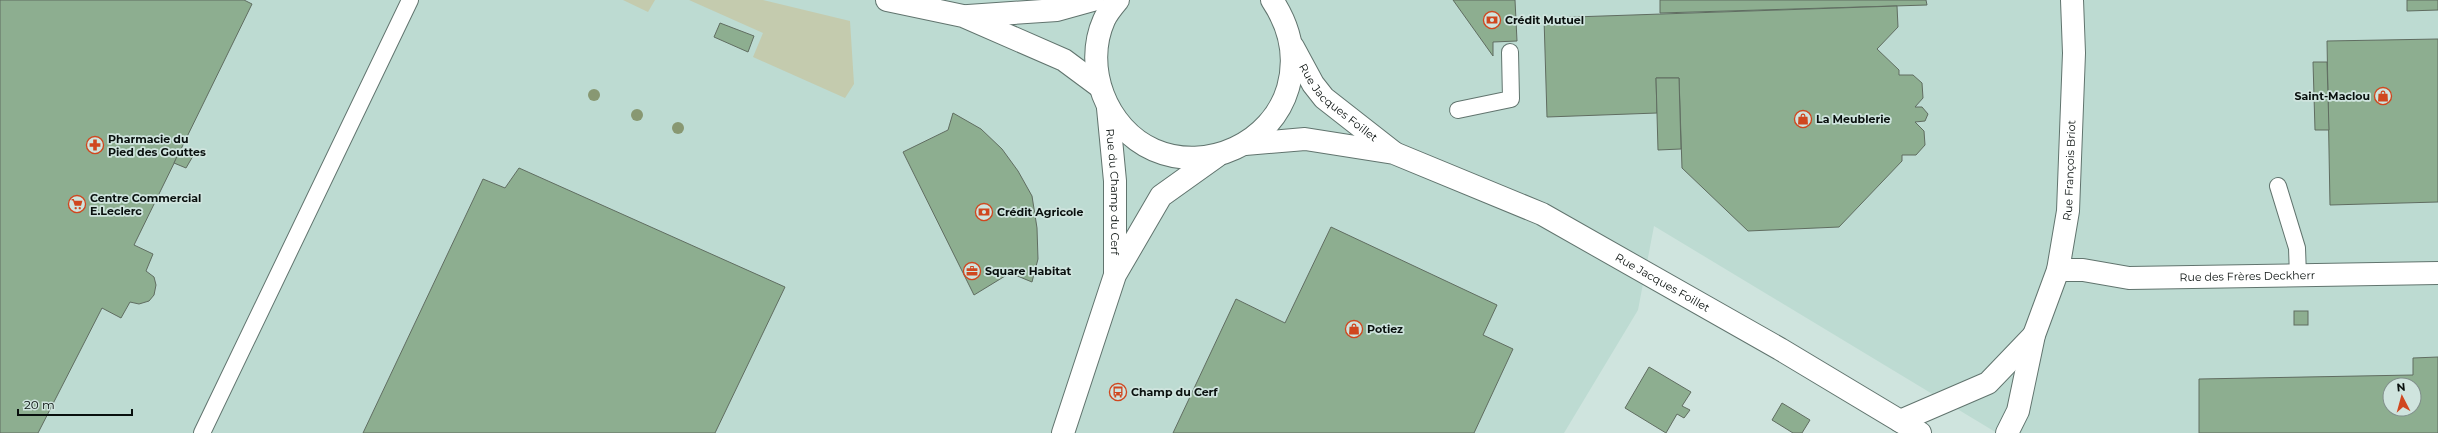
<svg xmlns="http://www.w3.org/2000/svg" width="2438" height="433" viewBox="0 0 2438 433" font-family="Montserrat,sans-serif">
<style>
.built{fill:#bddbd2;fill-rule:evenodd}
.green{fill:#c4cbae}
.building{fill:#8dae90;stroke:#606d61;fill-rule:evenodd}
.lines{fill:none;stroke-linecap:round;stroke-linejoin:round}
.service-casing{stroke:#61746e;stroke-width:18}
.minor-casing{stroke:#61746e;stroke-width:24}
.tertiary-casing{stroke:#61746e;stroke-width:24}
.secondary-casing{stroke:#61746e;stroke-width:24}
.service{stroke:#fff;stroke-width:16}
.minor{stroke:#fff;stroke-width:22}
.tertiary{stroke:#fff;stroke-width:22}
.secondary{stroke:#fff;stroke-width:22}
.tree{fill:#889872}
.labels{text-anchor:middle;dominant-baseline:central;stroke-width:3.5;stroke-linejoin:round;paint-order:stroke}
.poi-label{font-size:11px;font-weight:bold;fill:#09100e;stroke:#cfe4de;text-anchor:start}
.street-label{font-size:11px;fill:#09100e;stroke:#cfe4de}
</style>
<rect width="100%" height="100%" fill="#cfe4de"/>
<!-- built -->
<path class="built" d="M0,0H2438V433H1997L1654,226L1638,310L1564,433H0ZM2390,385H2414V409H2390Z"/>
<!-- green -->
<g class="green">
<path d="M623,0H655L648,12Z"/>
<path d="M689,0H763L850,21L854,84L845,98L753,57L763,33Z"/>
</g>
<!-- building -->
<g class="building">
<path d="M0,0H244L252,4L134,245L153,254L146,271L154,277L156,285L154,295L149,301L139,304L130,302L121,318L102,308L38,433H0Z"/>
<path d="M1453,0H1515L1517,41L1493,42V56Z"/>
<path d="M1660,0H1926L1927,5L1660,13Z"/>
<path d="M2407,0H2438V10L2407,11Z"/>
<path d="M1897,6L1898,27L1877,49L1899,70V75H1913L1922,83L1923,98L1915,107H1922L1928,114L1925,121L1915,122L1924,131L1925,145L1916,155H1902V161L1839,227L1748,231L1682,168L1679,78H1656L1657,113L1547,117L1544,18Z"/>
<path d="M720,23L754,36L748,52L714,37Z"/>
<path d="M2438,39V202L2330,205L2327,41Z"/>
<path d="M2313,62H2327L2329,130H2315Z"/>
<path d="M1656,78H1679L1681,149L1658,150Z"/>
<path d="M953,113L981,129L1002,149L1018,171L1032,196L1037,228L1038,259L1032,282L1010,273L974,295L903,152L948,130Z"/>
<path d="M180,150L193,156L186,168L174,163Z"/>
<path d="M519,168L785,287L715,433H363L483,179L505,188Z"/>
<path d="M1331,227L1497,305L1483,335L1513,349L1474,433H1173L1236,299L1285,323Z"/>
<rect x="2294" y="311" width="14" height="14"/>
<path d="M2438,357V433H2199V379L2413,375V358ZM2390,385H2414V409H2390Z"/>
<path d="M1649,367L1691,392L1682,406L1690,410L1684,418L1677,414L1666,433L1625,408Z"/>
<path d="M1782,403L1810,420L1802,433H1793L1772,420Z"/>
</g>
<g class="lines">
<!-- service casing -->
<g class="service-casing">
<g id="service">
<path d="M1458,110L1511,99L1510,52"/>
<path d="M2278,186L2297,248L2298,276"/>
<path d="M202,433L410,0"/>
</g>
</g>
<!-- minor casing -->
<g class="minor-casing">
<g id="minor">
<path id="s1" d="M1108,108L1115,181V274"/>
<path id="s2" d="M2058,270H2083L2129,278L2438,273"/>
<path d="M1900,421L1988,383L2034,335"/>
<path d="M1063,433L1115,275L1161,196L1217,156"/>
<path id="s3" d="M2007,433L2018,411L2034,335L2058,270L2068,211L2074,53L2072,0"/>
</g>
</g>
<!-- tertiary casing -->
<g class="tertiary-casing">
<g id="tertiary">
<path d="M887,0L963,16L1064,60L1099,86"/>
<path d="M968,16L1057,10L1093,0"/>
</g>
</g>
<!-- secondary casing -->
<g class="secondary-casing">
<g id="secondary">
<path d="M1118,0C1113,6 1107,13 1104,20C1083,67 1106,129 1154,150C1207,173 1272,143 1288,88C1297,56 1290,27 1272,0"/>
<path id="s4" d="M1293,47L1313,84L1324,98L1393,152"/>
<path id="s5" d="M1245,144L1305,139L1394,153L1542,214L1780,349L1920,433"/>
</g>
</g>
<!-- service -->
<use href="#service" class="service"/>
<!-- minor -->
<use href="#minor" class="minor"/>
<!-- tertiary -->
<use href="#tertiary" class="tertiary"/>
<!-- secondary -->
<use href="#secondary" class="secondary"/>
</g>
<!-- trees -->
<g class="tree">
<circle cx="594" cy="95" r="6"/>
<circle cx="637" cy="115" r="6"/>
<circle cx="678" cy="128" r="6"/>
</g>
<!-- icons -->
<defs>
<g id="bank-ring" transform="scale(0.9)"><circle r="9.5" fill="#cfe4de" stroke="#d0471f" stroke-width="1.5"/><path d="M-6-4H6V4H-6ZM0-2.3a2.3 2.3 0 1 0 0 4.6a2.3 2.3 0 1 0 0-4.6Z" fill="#d0471f"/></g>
<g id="shop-ring" transform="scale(0.9)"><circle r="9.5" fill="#cfe4de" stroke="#d0471f" stroke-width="1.5"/><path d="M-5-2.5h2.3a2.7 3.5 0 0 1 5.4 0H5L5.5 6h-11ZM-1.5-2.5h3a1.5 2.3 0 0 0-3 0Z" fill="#d0471f"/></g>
<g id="pharmacy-ring" transform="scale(0.9)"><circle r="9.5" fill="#cfe4de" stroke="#d0471f" stroke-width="1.5"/><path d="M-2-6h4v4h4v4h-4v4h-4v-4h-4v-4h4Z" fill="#d0471f"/></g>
<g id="supermarket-ring" transform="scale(0.9)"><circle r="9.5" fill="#cfe4de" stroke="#d0471f" stroke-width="1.5"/><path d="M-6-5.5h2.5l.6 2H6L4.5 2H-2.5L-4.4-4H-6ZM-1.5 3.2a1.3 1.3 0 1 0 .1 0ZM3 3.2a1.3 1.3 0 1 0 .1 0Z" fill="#d0471f"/></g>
<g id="office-ring" transform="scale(0.9)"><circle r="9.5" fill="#cfe4de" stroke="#d0471f" stroke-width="1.5"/><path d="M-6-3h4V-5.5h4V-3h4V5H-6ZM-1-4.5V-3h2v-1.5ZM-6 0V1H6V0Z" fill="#d0471f"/></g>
<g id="bus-ring" transform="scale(0.9)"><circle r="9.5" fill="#cfe4de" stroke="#d0471f" stroke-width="1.5"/><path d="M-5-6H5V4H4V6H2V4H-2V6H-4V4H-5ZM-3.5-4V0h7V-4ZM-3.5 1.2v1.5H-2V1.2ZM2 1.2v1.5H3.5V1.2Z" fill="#d0471f"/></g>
</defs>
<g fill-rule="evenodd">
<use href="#bank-ring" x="1492" y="20"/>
<use href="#shop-ring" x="2383" y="96"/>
<use href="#shop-ring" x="1803" y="119"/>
<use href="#pharmacy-ring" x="95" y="145"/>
<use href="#supermarket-ring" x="77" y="204"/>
<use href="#bank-ring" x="984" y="212"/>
<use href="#office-ring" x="972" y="271"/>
<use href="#shop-ring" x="1354" y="329"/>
<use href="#bus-ring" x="1118" y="392"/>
</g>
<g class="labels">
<!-- poi labels -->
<g class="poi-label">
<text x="1505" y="20">Crédit Mutuel</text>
<text x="2370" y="96" text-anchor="end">Saint-Maclou</text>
<text x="1816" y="119">La Meublerie</text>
<text x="108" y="139">Pharmacie du<tspan x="108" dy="13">Pied des Gouttes</tspan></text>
<text x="90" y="198">Centre Commercial<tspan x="90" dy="13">E.Leclerc</tspan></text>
<text x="997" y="212">Crédit Agricole</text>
<text x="985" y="271">Square Habitat</text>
<text x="1367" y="329">Potiez</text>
<text x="1131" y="392">Champ du Cerf</text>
</g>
<!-- street labels -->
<g class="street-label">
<text stroke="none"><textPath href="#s4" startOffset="73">Rue Jacques Foillet</textPath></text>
<text stroke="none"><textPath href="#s3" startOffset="272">Rue François Briot</textPath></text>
<text stroke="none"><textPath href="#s1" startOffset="84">Rue du Champ du Cerf</textPath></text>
<text stroke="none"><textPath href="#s2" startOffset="190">Rue des Frères Deckherr</textPath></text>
<text stroke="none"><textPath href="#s5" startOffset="449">Rue Jacques Foillet</textPath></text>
</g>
</g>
<!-- north arrow -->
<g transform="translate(2402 397) rotate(354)"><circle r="19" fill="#cfe4de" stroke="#808f8b"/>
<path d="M0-3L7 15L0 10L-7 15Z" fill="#d0471f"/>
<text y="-6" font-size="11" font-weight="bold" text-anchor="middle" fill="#09100e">N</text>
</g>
<!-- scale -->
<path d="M18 409v6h114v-6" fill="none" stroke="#09100e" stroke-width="2"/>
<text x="24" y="409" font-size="12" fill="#09100e" stroke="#cfe4de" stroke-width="3" paint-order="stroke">20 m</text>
</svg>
